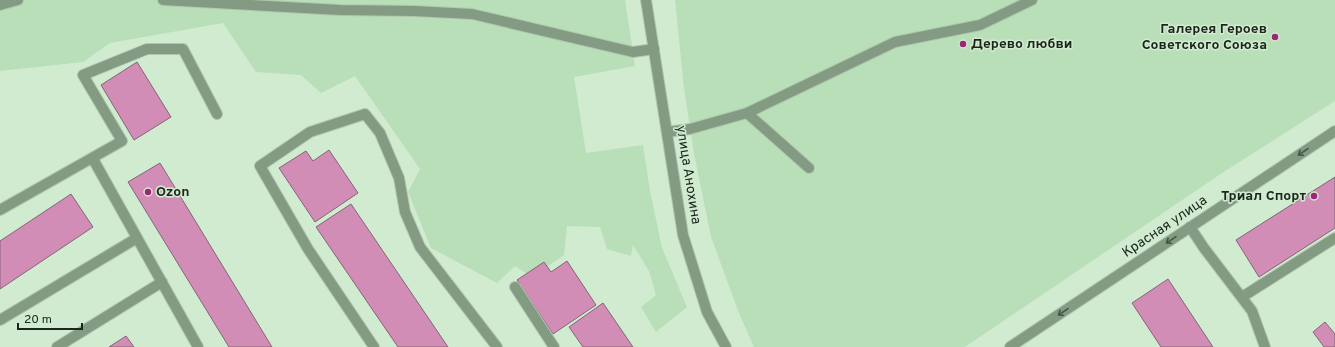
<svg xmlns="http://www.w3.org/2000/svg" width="1335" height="347" viewBox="0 0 1335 347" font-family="Overpass,sans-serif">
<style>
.green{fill:#b8dfb7}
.building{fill:#d28db6;stroke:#836577}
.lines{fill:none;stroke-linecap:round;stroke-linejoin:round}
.service-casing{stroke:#b0c7af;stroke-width:12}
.pedestrian-casing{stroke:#b0c7af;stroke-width:12}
.minor-casing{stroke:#b0c7af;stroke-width:12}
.tertiary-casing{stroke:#b0c7af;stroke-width:12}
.service{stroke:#839b82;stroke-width:10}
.pedestrian{stroke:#839b82;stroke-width:10}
.minor{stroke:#839b82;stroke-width:10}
.tertiary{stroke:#839b82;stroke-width:10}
.oneway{stroke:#455444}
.poi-dot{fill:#9f247a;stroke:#d1ebd0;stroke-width:1.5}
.labels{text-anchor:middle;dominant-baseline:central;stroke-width:3;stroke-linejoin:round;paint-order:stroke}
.poi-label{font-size:14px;font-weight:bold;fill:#1b251b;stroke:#d1ebd0;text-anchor:end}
.street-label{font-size:14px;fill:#1b251b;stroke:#d1ebd0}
</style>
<rect width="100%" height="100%" fill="#d1ebd0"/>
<!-- green -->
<g class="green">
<path d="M0,0H625L635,66L574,77L586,153L643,145L650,191L662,248L687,307L656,332L641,307L656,295L649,271L633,245L631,256L607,249L600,227L567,226L564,255L532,277L515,266L497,283L431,248L408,192L420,169L355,76L321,93L301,75L256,72L223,23L110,43L83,62L0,71Z"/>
<path d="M675,0H1335V101L1222,173L965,347H754L739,313L711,237L694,154L684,88Z"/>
</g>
<!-- building -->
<g class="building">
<path d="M137,62L171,117L134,140L101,85Z"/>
<path d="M329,150L358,193L315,222L279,168L306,151L313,161Z"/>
<path d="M160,163L272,347H229L128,182Z"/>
<path d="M1335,177V228L1259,277L1236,240Z"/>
<path d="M71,194L93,227L0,289V241Z"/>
<path d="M351,204L448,347H398L316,227Z"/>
<path d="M567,261L596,305L553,334L517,280L544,262L551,272Z"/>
<path d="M1168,279L1213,347H1161L1132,303Z"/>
<path d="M603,303L633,347H583L569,327Z"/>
<path d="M1325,322L1335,334V347H1324L1313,332Z"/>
<path d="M126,336L134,347H109Z"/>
</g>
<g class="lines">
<!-- service casing -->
<g class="service-casing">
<g id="service">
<path d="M667,132L690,129L747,113L809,168"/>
<path d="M93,159L198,347"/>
<path d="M0,210L122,141L83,75L147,49H183L217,114"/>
<path d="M1190,227L1204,248L1252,311L1265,347"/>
<path d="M515,287L554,347"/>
<path d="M1242,297L1335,238"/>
<path d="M0,320L137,238"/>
<path d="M57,347L162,282"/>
<path d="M374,347L308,249L260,166L310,132L365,114L380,133L399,178L405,212L420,247L497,347"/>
</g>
</g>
<!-- pedestrian casing -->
<g class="pedestrian-casing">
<g id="pedestrian">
<path d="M163,0L340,10L414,11L472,14L633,52L654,49"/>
<path d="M0,5L18,0"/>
<path d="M747,113L895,42L980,25L1032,0"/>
</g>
</g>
<!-- minor casing -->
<g class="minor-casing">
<path id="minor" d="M1010,347L1335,131"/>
</g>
<!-- tertiary casing -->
<g class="tertiary-casing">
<path id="tertiary" d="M646,0L683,235L707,312L726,347"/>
</g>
<!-- service -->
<use href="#service" class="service"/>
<!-- pedestrian -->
<use href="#pedestrian" class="pedestrian"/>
<!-- minor -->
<use href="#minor" class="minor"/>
<!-- tertiary -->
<use href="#tertiary" class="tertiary"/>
</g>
<!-- one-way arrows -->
<defs><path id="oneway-shaft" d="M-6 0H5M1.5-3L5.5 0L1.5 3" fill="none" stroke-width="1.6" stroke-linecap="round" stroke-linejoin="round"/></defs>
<g class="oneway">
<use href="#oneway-shaft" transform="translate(1303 152) rotate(146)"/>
<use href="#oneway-shaft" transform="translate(1171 240) rotate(146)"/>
<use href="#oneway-shaft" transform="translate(1063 312) rotate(146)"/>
</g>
<!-- markers -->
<g class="poi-dot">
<circle cx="1275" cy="37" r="4"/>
<circle cx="963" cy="44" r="4"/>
<circle cx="148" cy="192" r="4"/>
<circle cx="1314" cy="196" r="4"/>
</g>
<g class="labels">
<!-- poi labels -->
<g class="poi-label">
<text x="1267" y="29">Галерея Героев<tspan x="1267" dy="16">Советского Союза</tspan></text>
<text x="971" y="44" text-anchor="start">Дерево любви</text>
<text x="156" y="192" text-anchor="start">Ozon</text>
<text x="1306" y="196">Триал Спорт</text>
</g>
<!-- street labels -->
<g class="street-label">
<text transform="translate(688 175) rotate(81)">улица Анохина</text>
<text transform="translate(1165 227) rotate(-34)">Красная улица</text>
</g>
</g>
<!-- scale -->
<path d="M18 323v6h64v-6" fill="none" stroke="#1b251b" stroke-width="2"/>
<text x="24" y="323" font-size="12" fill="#1b251b" stroke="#d1ebd0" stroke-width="3" paint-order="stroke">20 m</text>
</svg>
